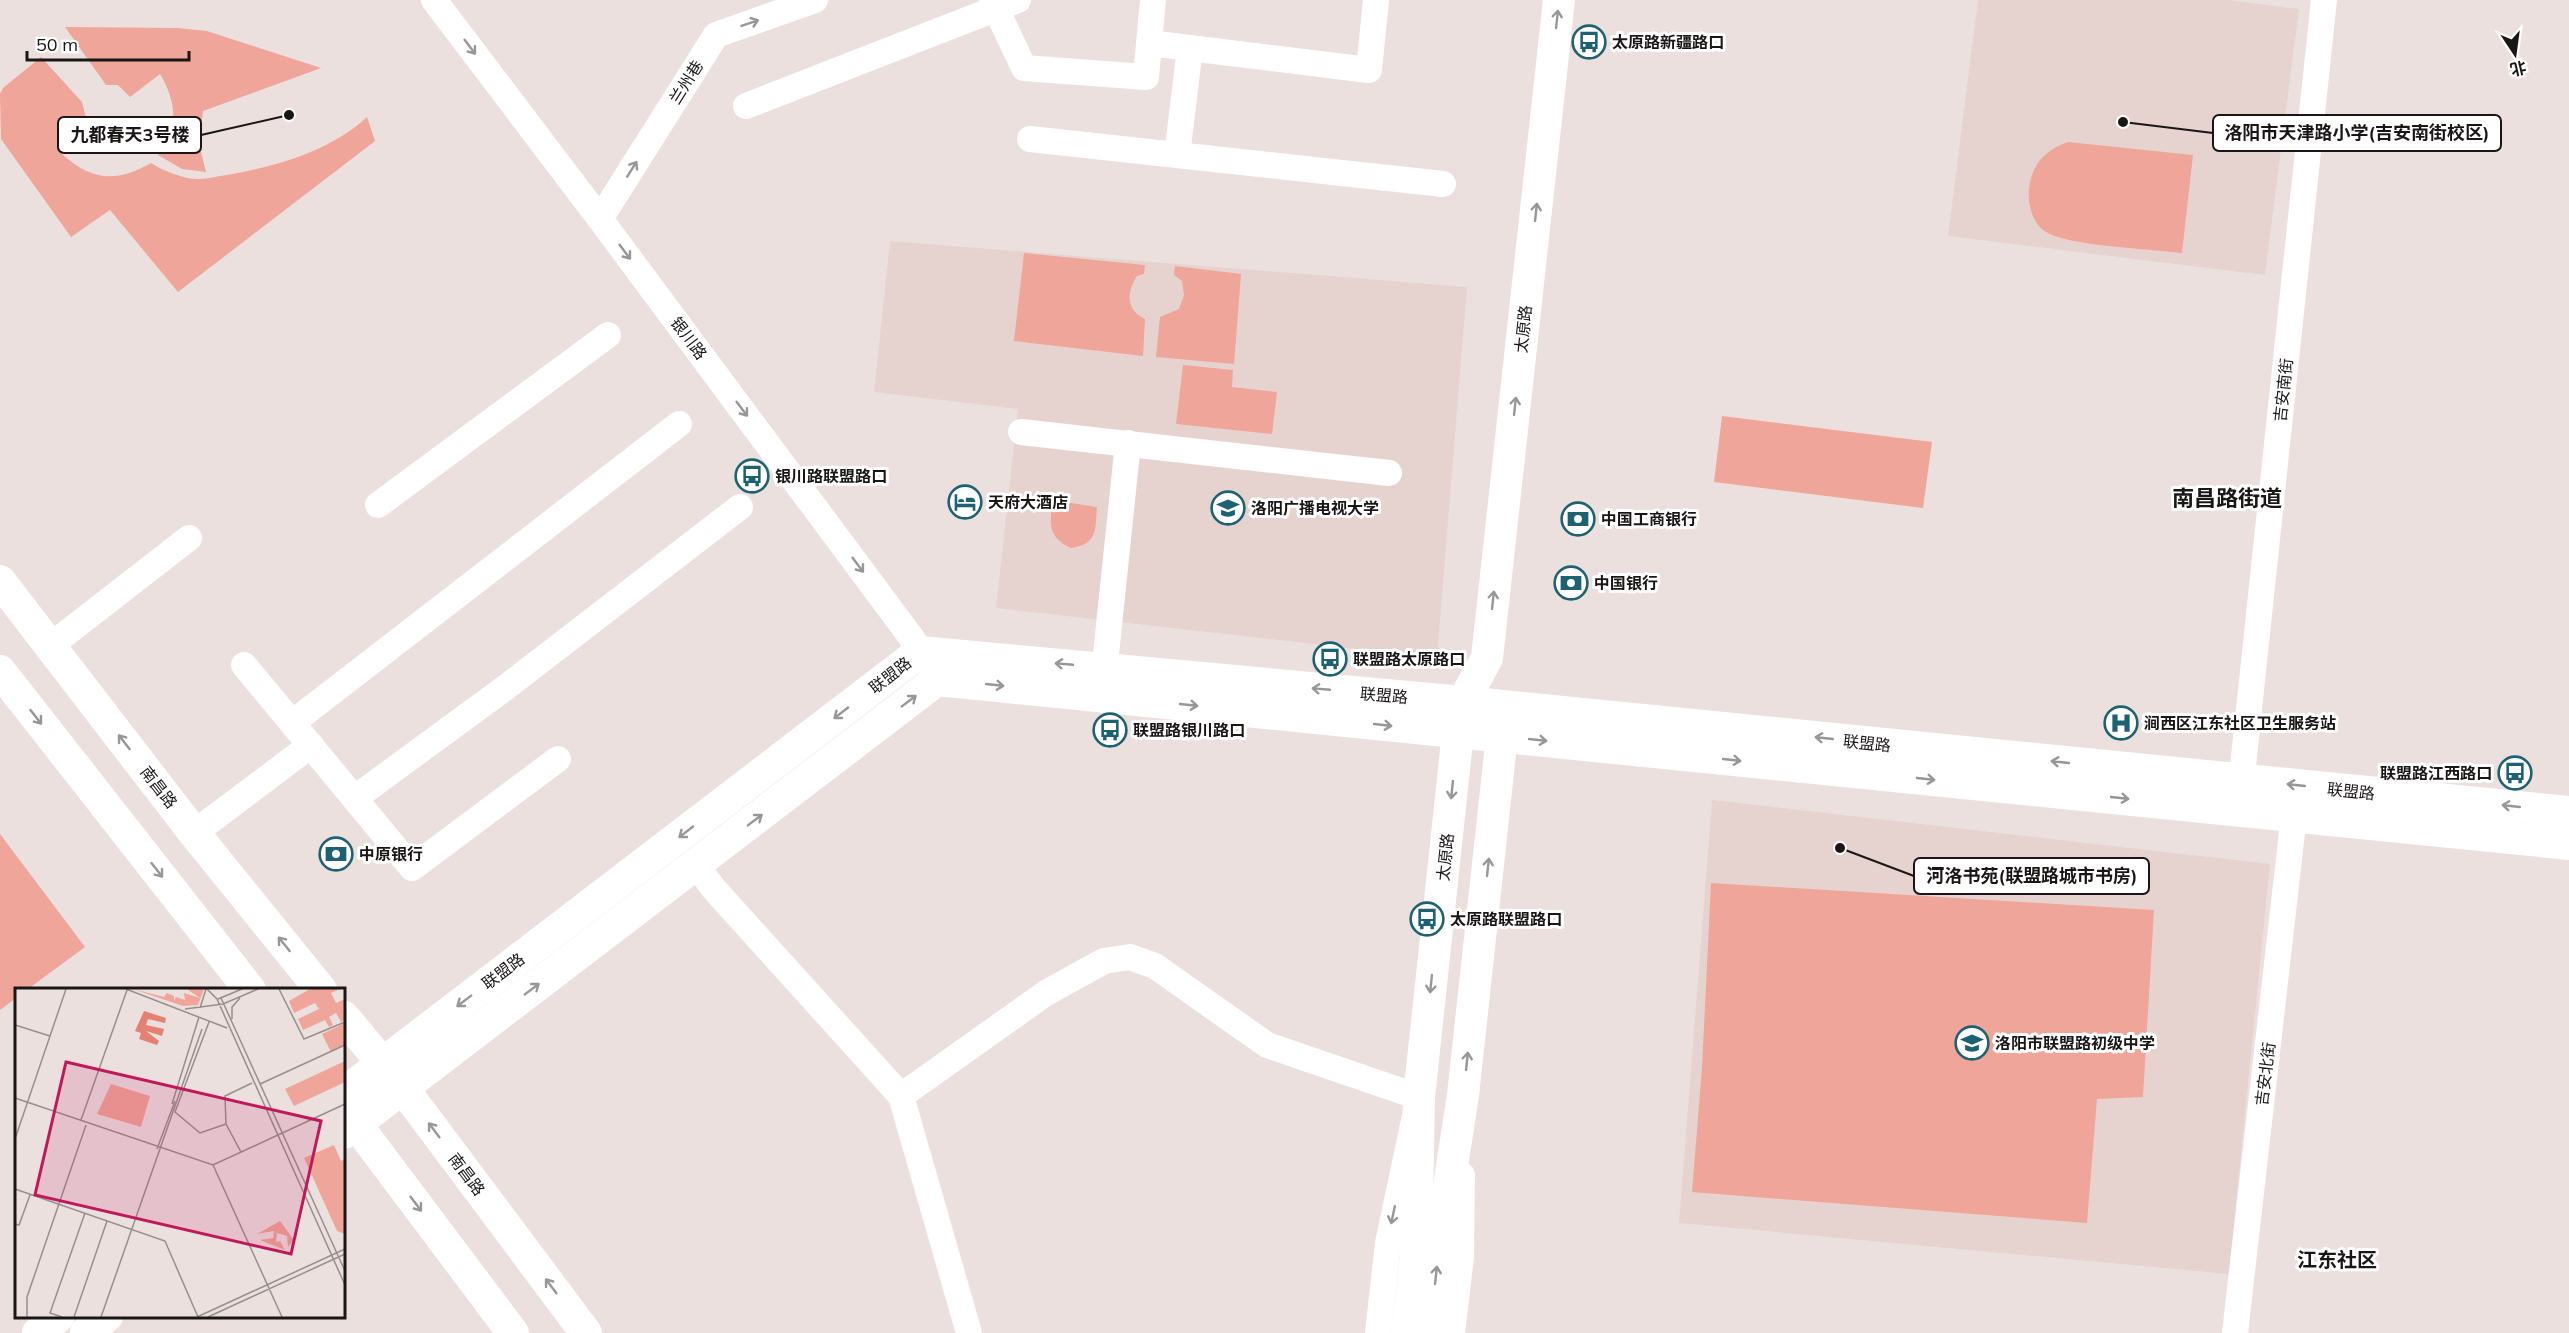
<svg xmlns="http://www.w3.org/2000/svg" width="2569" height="1333" viewBox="0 0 2569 1333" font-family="Mulish,'Noto Sans SC',sans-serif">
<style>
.built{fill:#e6d3cf}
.green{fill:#efa599}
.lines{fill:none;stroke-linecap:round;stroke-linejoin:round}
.minor{stroke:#fff;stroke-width:26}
.major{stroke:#fff;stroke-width:32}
.oneway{stroke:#989696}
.labels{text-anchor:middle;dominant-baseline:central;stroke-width:6;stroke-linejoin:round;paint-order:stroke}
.poi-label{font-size:16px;font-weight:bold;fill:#1a1616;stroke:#fff;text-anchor:start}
.street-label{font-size:16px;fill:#1a1616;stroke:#fff}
.quarter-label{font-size:20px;font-weight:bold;fill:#1a1616;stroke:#fff}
.district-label{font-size:22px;font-weight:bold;fill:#1a1616;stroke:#fff}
.inset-road{fill:none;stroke:#978f8e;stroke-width:1.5}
.view{fill:#c2185b;fill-opacity:0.15;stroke:#c2185b;stroke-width:3}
.inset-edge{fill:none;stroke:#1a1616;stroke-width:3}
.leader{fill:none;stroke:#1a1616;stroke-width:2}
.callout-dot{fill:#1a1616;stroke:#fff;stroke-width:2}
.callout{fill:#fff;stroke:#1a1616;stroke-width:2}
.callout-label{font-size:18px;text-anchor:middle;font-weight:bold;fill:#1a1616}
</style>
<rect width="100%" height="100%" fill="#ebe0de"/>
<!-- built -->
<g class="built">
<path d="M1978,0H2227L2299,9L2265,275L1948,236Z"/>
<path d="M890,241L1467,287L1437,658L996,608L1018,409L874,392Z"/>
<path d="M1712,800L2270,864L2229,1274L1679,1223Z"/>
</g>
<!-- green -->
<g class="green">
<path d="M65,27L178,28L207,31L321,68L203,111L199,144L206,172L182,169L158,155C180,130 176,100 160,74L130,97L118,85H106Z"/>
<path d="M41,57L82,102L86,118L84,122L90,130L61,153C91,181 116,183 151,163C164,171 183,179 199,179C208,179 218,176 227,175C277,166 329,152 367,117L375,141L178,292L110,210L71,237L1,139L0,94L3,88Z"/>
<path d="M2068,142L2193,155L2182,253C2151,249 2069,246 2046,232C2031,223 2026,199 2030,183C2034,161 2048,149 2068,142Z"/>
<path d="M1024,253L1145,265L1144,274L1137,276C1126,293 1126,310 1145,319L1143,356L1014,341Z"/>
<path d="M1175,266L1241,274L1234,364L1156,357L1160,317L1179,309L1184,295L1182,281L1174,275Z"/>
<path d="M1183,365L1233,370L1232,387L1277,392L1272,434L1176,424Z"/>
<path d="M1722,416L1932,442L1923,508L1714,482Z"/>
<path d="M1052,500L1097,507C1095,530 1098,544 1071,548C1046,536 1051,524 1052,500Z"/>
<path d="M0,834L85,947L28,989L16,990V998L0,1010Z"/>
<path d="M1711,883L2154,910L2143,1097L2097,1099L2087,1223L1692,1192L1702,1068Z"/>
</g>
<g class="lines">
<!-- minor -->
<g class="minor">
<path d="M434,0L600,219L911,637L931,669"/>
<path d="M992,0L1024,68L1146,77L1153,0"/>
<path d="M1149,43L1369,70L1376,0"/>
<path d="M746,106L1018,0"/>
<path d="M1030,139L1443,184"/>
<path d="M1177,155L1190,48"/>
<path d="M600,219L716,35L815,0"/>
<path d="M1021,432L1389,473"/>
<path d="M378,505L608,335"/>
<path d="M50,646L189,538"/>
<path d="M244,665L412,868L558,759"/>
<path d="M1106,668V654L1128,443"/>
<path d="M292,723L679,424"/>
<path d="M2243,780V766L2324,0"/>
<path d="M355,798L505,688L740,507"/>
<path d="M194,833L311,745"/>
<path d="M696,865L714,889L901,1096L969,1333"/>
<path d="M901,1096L1046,993L1104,961L1130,957L1155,966L1267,1045L1419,1097L1388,1243L1378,1333"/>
<path d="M1452,1333L1461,1257L1462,1175"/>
<path d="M2235,1333L2294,815"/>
</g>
<!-- major -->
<g class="major">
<path d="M0,581L194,833L321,990"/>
<path d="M0,671L250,990"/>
<path d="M344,1017L402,1087L586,1333"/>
<path d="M344,1093L920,652L1463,702L2569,812"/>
<path d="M344,1108L513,1333"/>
<path d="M344,1133L937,680L2569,844"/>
<path d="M38,1333L59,1316"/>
<path d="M86,1333L107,1316"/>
<path d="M1407,1333L1416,1255L1419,1097L1458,732L1463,702L1487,658L1559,0"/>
<path d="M1430,1333L1440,1244L1463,1095L1504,717"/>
</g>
</g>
<!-- one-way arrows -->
<defs><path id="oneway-shaft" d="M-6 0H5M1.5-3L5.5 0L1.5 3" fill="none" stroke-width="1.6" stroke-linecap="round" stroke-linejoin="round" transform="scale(1.5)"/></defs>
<g class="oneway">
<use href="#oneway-shaft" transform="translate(1557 19) rotate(-84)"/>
<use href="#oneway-shaft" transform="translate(750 23) rotate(-19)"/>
<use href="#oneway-shaft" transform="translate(470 47) rotate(53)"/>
<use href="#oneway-shaft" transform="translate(632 169) rotate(-58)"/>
<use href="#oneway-shaft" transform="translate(1536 212) rotate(-84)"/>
<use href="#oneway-shaft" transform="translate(625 252) rotate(53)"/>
<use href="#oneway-shaft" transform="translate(1515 406) rotate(-84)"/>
<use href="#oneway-shaft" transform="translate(742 409) rotate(53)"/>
<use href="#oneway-shaft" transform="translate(858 565) rotate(53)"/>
<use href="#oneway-shaft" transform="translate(1493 600) rotate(-84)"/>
<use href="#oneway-shaft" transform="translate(1064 664) rotate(-175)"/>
<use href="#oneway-shaft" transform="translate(995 685) rotate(6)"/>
<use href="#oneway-shaft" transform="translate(1321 689) rotate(-175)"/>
<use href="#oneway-shaft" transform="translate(909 701) rotate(-37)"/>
<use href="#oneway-shaft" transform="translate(1189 705) rotate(6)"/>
<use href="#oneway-shaft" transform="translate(841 713) rotate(142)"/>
<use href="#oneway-shaft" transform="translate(36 717) rotate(52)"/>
<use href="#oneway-shaft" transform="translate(1383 725) rotate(6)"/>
<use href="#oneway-shaft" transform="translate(1824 738) rotate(-174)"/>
<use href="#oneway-shaft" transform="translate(1538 740) rotate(6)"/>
<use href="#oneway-shaft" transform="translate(124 742) rotate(-128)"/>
<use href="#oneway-shaft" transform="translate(1732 760) rotate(6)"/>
<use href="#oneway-shaft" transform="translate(2060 762) rotate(-174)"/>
<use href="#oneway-shaft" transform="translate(1926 779) rotate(6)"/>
<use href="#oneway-shaft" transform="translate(2296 785) rotate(-174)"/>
<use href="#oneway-shaft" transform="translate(1452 790) rotate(96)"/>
<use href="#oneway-shaft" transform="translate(2120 798) rotate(6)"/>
<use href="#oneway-shaft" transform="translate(2511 806) rotate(-174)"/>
<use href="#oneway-shaft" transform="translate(755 820) rotate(-37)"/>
<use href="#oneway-shaft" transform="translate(686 832) rotate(142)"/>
<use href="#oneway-shaft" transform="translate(1488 867) rotate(-84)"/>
<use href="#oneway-shaft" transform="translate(157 870) rotate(52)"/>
<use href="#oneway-shaft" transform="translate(284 944) rotate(-129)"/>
<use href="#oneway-shaft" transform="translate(1431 984) rotate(96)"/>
<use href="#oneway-shaft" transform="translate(532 989) rotate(-37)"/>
<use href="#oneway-shaft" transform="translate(464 1001) rotate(143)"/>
<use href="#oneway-shaft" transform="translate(1467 1061) rotate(-84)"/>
<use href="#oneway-shaft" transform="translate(434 1130) rotate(-127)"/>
<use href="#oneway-shaft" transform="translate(416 1204) rotate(53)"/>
<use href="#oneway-shaft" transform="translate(1393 1215) rotate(102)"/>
<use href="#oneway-shaft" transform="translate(1436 1275) rotate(-84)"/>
<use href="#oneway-shaft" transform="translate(551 1286) rotate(-127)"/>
</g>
<!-- icons -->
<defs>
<g id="bus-ring" transform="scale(1.725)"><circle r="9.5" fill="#fff" stroke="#1c6273" stroke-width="1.5"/><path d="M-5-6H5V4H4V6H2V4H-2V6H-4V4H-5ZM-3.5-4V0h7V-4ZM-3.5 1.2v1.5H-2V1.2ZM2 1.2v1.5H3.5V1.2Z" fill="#1c6273"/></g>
<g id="hotel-ring" transform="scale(1.725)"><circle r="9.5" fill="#fff" stroke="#1c6273" stroke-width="1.5"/><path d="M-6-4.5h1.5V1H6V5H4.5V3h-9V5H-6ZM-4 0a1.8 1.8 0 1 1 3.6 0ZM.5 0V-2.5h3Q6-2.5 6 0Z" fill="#1c6273"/></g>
<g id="school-ring" transform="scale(1.725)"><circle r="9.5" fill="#fff" stroke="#1c6273" stroke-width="1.5"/><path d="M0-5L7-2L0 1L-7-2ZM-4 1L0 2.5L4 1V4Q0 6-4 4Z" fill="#1c6273"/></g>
<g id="bank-ring" transform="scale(1.725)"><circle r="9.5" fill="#fff" stroke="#1c6273" stroke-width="1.5"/><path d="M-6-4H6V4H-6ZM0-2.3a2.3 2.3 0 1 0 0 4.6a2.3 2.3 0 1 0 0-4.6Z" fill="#1c6273"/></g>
<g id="hospital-ring" transform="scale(1.725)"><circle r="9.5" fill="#fff" stroke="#1c6273" stroke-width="1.5"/><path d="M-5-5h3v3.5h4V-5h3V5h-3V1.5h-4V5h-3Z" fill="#1c6273"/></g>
</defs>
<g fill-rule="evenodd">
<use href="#bus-ring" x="1589" y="42"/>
<use href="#bus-ring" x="752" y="476"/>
<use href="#hotel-ring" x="965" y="502"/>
<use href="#school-ring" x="1228" y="508"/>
<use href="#bank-ring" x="1578" y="519"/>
<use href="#bank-ring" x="1571" y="583"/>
<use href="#bus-ring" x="1330" y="659"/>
<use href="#hospital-ring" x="2121" y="723"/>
<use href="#bus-ring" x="1110" y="730"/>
<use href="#bus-ring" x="2515" y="773"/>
<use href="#bank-ring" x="336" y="854"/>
<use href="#bus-ring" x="1427" y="919"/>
<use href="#school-ring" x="1972" y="1043"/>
</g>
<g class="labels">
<!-- poi labels -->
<g class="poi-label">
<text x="1612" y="42">太原路新疆路口</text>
<text x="775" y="476">银川路联盟路口</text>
<text x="988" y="502">天府大酒店</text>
<text x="1251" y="508">洛阳广播电视大学</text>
<text x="1601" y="519">中国工商银行</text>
<text x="1594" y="583">中国银行</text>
<text x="1353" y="659">联盟路太原路口</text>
<text x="2144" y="723">涧西区江东社区卫生服务站</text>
<text x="1133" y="730">联盟路银川路口</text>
<text x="2492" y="773" text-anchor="end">联盟路江西路口</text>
<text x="359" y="854">中原银行</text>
<text x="1450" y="919">太原路联盟路口</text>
<text x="1995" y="1043">洛阳市联盟路初级中学</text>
</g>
<!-- street labels -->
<g class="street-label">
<text transform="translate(686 82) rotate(-58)">兰州巷</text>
<text transform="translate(1523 329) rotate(-84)">太原路</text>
<text transform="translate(689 338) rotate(53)">银川路</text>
<text transform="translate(2283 390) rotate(-84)">吉安南街</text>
<text transform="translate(890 675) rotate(-38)">联盟路</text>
<text transform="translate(1384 695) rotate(5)">联盟路</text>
<text transform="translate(1867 743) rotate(6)">联盟路</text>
<text transform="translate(159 787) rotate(52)">南昌路</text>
<text transform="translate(2351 791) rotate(6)">联盟路</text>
<text transform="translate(1445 857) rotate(-84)">太原路</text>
<text transform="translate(503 971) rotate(-37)">联盟路</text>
<text transform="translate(2265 1074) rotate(-83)">吉安北街</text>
<text transform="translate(467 1174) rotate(53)">南昌路</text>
</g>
<!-- quarter labels -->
<g class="quarter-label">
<text x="2337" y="1259">江东社区</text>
</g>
<!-- district labels -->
<g class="district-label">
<text x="2227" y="498">南昌路街道</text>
</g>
</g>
<!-- overview -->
<g transform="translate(15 988)">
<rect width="330" height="330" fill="#ebe0de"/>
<path d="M118,1L149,9L152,5L159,8V13L161,9L170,12L169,5L185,10L172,1H189L183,17L168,18ZM295,1H325L316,5L321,15L330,11V32L326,34L321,25L314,29L318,37L314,39L310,32L288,42L283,31L304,21L300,15L279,25L274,13ZM330,35V57L316,64L307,46ZM330,73V94L279,118L270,101ZM96,96L135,108L126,139L82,126ZM319,157L326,173L330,171V246L322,243L289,170ZM265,233L279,252L273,259L272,248L262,245L261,254L265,253L270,262L245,252L258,250L259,243L242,246Z" fill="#efa599"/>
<path d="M129,23L151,30L150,35L133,31L131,37L149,41L147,48L131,43L144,53L142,57L124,51L126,45L120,43Z" fill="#e58172"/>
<path class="inset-road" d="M111,1L212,40M192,1L202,11L330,297M264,1L289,51L330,34M206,10L330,283M203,11L227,1M185,20L191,1M170,21L208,16L243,1M217,31V19L225,10M194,34L160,124L185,145L211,136M0,37L35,48M245,96L330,57M0,110L198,177L330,116M157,116L184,29M66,132L112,2M0,151L51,1M142,161L160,113M226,164L211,136L210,108L237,95M198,177L267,329M0,201L150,253L183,329M0,236L4,237L15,207M12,329V309L71,137M47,329L35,325L70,225M59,329L92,233M86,329L187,41M182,329L330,261M193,329L330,266"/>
<path class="view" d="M51,74L306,133L276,266L20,207Z"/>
<rect width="330" height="330" class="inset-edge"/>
</g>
<!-- callouts -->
<path class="leader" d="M2123 122L2213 133M289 115L201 135M1840 848L1914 876"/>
<g class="callout-dot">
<circle cx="2123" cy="122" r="6"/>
<circle cx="289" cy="115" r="6"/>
<circle cx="1840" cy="848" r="6"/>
</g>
<g class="callout">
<rect x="2213" y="115" width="288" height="36" rx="6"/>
<rect x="58" y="117" width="143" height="36" rx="6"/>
<rect x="1914" y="858" width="235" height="36" rx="6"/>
</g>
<g class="callout-label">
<text x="2357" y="139">洛阳市天津路小学(吉安南街校区)</text>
<text x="130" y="141">九都春天3号楼</text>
<text x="2032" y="882">河洛书苑(联盟路城市书房)</text>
</g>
<!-- north arrow -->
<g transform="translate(2515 54) rotate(167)" stroke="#ffffff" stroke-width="4.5" paint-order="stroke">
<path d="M0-4.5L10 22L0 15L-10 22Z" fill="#1a1616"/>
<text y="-9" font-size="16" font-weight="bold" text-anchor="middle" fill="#1a1616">北</text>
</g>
<!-- scale -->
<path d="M27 51v9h162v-9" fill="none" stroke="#1a1616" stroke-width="3"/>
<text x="36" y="51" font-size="18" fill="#1a1616" stroke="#ffffff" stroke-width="4.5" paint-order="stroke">50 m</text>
</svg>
